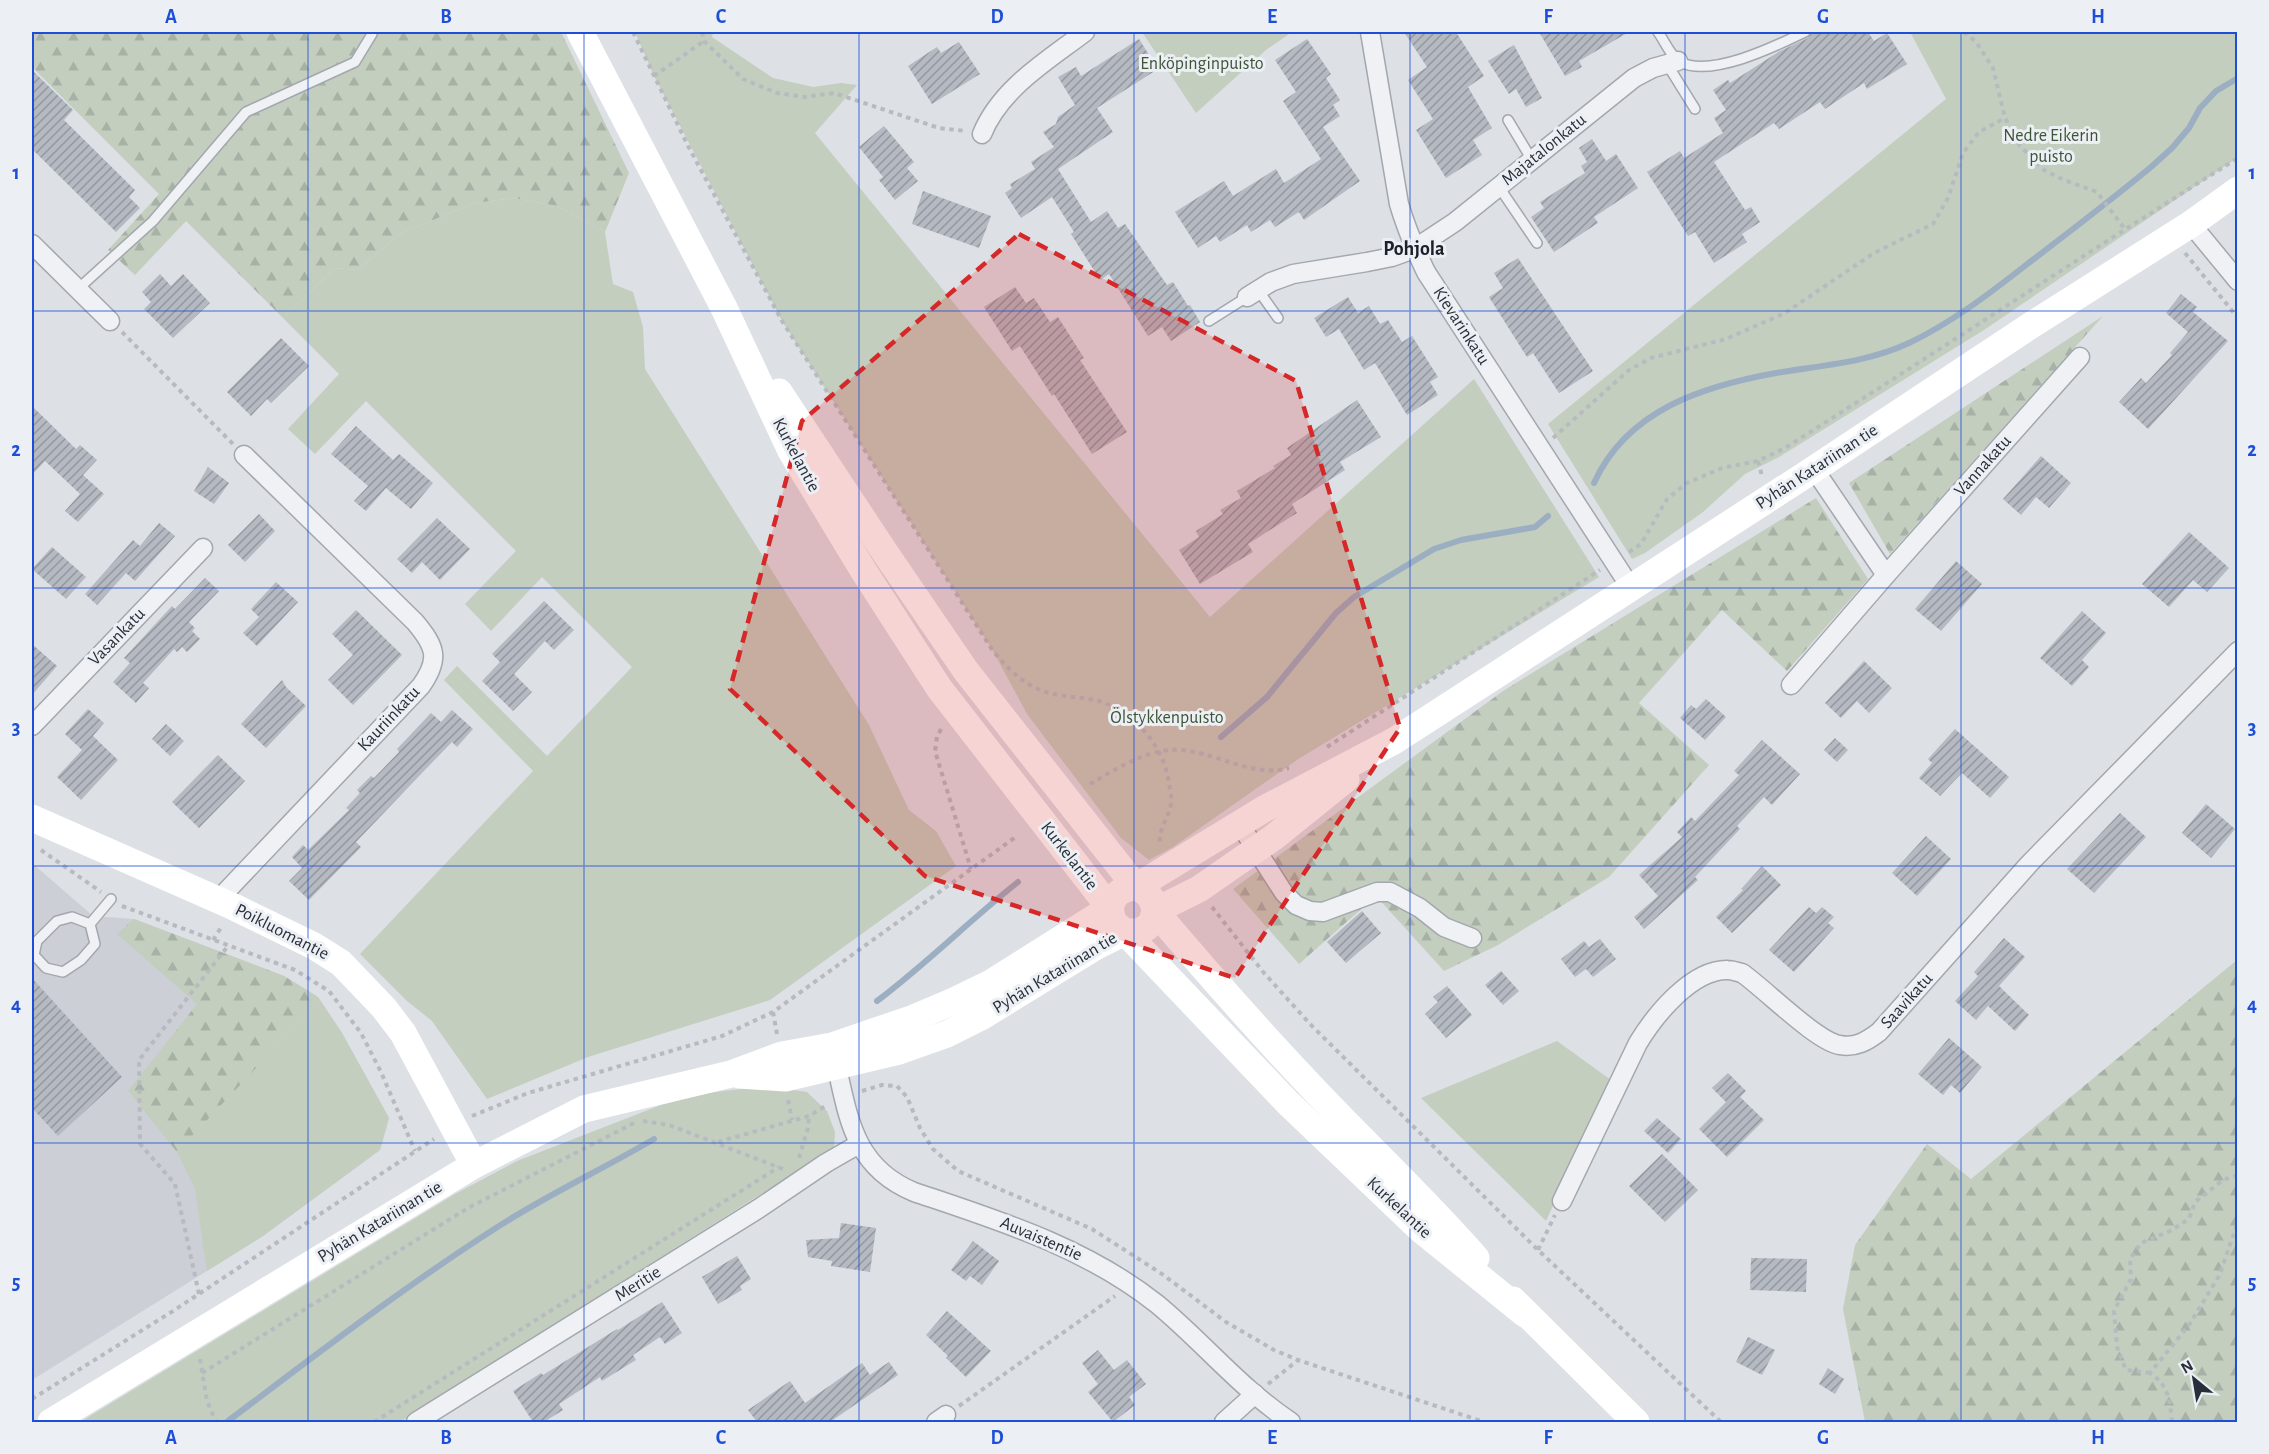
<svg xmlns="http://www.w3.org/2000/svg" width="2269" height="1454" viewBox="0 0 2269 1454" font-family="'Alegreya Sans',sans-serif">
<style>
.built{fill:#cccfd6}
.green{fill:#c3cebf}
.forest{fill:url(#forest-firs)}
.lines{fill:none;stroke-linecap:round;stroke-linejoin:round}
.stream{stroke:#9caec1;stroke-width:6}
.building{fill:url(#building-hatch)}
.lane-casing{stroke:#a3a7ae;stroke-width:12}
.street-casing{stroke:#a3a7ae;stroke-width:21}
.path{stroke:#b7bbc0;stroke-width:4;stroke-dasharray:4.5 4.5;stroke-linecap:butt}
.lane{stroke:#eff1f4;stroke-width:9}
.street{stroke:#eff1f4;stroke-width:18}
.secondary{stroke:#fff;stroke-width:27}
.marked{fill:#d62828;fill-opacity:0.2;stroke:#d62828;stroke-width:4.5;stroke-dasharray:12 8;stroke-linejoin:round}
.grid{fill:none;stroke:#1d4ed8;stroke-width:1.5;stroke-opacity:0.55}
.labels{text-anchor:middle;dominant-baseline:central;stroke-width:6;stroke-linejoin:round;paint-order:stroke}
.park-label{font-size:18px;fill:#3d5437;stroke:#eceff3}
.street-label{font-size:18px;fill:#282f3a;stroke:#eceff3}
.neighbourhood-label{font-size:20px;font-weight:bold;fill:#1b202a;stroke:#eceff3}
.neatline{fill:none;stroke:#1d4ed8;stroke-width:2}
.grid-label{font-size:20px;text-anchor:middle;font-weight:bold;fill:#1d4ed8}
</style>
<defs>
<pattern id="forest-firs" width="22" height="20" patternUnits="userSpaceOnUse" patternTransform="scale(1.5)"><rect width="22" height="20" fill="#c3cebf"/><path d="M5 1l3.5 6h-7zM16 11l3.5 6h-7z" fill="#a8b1a5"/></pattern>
<pattern id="building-hatch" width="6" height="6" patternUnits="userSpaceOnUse" patternTransform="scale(1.5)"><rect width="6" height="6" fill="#b5b9c1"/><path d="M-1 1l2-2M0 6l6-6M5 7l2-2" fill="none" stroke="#93979e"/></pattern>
</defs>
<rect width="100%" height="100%" fill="#dde0e5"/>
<!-- built -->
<path class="built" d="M32,863L93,916L134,919L284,976L318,997L342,1033L389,1118L380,1150L263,1236L32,1380Z"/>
<!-- green -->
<g class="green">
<path d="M635,32H713L712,37L773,78L813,87L841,83L857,85L815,133L1210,617L1474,379L1599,577L1300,758L1173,847L1149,860L1121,838L1027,714L993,651L782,321L654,76Z"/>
<path d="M1142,32H1292L1266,50L1196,113Z"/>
<path d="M1910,32H2237V158L1984,330L1779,457L1745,474L1703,512L1645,553L1632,559L1548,424L1946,99Z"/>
<path d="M514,198L557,206L605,232L613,284L633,292L643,327L645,369L869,725L909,810L936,831L956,866L770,1000L588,1057L487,1099L432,1021L407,1001L360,954L533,771L444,680L457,666L547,756L632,667L542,577L491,631L465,604L516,551L366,401L315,454L288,429L339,374L283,318L335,268L357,270L401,233L475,203Z"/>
<path d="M318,997L342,1033L389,1118L380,1150L263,1236L207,1271L195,1189L177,1152L272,1051Z"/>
<path d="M1557,1041L1611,1080L1546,1221L1421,1098Z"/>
<path d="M766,1086L807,1092L827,1111L835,1132L834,1149L817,1163L780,1182L400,1422H80L455,1194L517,1161L661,1105L707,1093Z"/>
</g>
<!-- forest -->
<g class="forest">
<path d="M32,32H561L629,173L605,232L557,206L514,198L475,203L401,233L357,270L335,268L283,318L186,221L135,275L108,250L159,194L32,67Z"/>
<path d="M2103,316L1890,554L1849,483Z"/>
<path d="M1816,498L1868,579L1787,671L1722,610L1639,703L1709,765L1609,877L1498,945L1444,971L1376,896L1299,964L1233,889L1503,691Z"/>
<path d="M134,919L284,976L318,997L272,1051L177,1152L128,1091L197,1004L117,934Z"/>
<path d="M2237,960V1422H1865L1843,1309L1855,1245L1927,1144L1971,1179Z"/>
</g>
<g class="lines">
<!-- stream -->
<g class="stream">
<path d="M1594,483C1627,410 1703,386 1776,373C1822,365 1866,363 1909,343C1951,323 1989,294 2026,265C2068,233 2110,201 2151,167L2172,148L2189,128L2200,108L2216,91L2238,78"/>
<path d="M1221,737L1267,697L1336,613L1354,597L1434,549L1461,540L1535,527L1548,516"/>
<path d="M877,1001C926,964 970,920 1018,882"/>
<path d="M228,1421C317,1354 405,1286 499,1226C549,1194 603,1169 654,1139"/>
</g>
</g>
<!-- building -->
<g class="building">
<path d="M1404,32H1456L1484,76L1468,87L1492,128L1473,140L1482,155L1446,178L1416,130L1433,119L1408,80L1427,67Z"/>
<path d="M1539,32H1629L1579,61L1582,67L1565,76Z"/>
<path d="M1812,32H1868L1874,41L1887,33L1907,64L1867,89L1864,83L1825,109L1820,102L1779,129L1774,123L1714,162L1745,210L1751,207L1760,222L1742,234L1747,242L1714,263L1695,232L1688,236L1647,172L1680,151L1684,158L1723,133L1714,118L1726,110L1713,90L1728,80L1730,83L1780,51L1808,38Z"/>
<path d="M1139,39L1158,69L1097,108L1113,132L1058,169L1091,222L1107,211L1118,228L1125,224L1167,285L1173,282L1188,306L1190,305L1200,322L1171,341L1162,327L1148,336L1109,274L1100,280L1071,234L1074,232L1052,197L1021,218L1005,193L1012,188L1010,184L1035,169L1031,162L1054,147L1043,132L1056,124L1058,117L1075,105L1058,77L1076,67L1081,76Z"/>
<path d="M1307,39L1331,74L1326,78L1340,100L1333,105L1340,116L1323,127L1360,181L1304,220L1299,212L1275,227L1270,220L1251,232L1247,225L1220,242L1216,236L1198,248L1175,212L1224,181L1233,196L1276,169L1284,183L1321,159L1283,101L1296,92L1275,60Z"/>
<path d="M959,42L980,74L932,104L908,66L937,47L941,53Z"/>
<path d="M1514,45L1542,98L1526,107L1516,89L1509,94L1488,61Z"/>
<path d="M32,70L73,110L64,120L135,190L129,197L140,208L116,232L32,149Z"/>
<path d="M884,126L914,162L907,168L918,181L895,200L879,180L883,177L859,147Z"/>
<path d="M1592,139L1606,161L1616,154L1638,188L1594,217L1598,223L1554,252L1531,217L1544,208L1540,202L1585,173L1581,166L1587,162L1579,148Z"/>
<path d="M923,191L991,216L979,248L912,224Z"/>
<path d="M1518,258L1593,371L1559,393L1533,353L1527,357L1489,297L1503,288L1494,273Z"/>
<path d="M160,274L171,286L183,274L210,303L173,338L144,309L151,302L142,292Z"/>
<path d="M1015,287L1026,303L1034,298L1050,322L1058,317L1084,358L1080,360L1127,432L1092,454L1054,394L1052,396L1020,346L1012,351L984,307Z"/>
<path d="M2181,294L2197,307L2193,312L2228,341L2148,429L2119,402L2141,378L2146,383L2172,355L2170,353L2188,332L2166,313Z"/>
<path d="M1348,297L1358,313L1369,306L1380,324L1388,320L1402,342L1412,336L1438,377L1430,382L1438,395L1407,415L1375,363L1364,370L1339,329L1326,337L1314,318Z"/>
<path d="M281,338L309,366L271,403L267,399L251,416L227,392Z"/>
<path d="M1357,400L1381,437L1340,462L1345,470L1292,504L1297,513L1248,544L1253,552L1200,584L1179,550L1199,537L1196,531L1223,514L1220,510L1241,498L1237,491L1275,468L1273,466L1291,455L1287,448Z"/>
<path d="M32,406L76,449L80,445L97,460L83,475L104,494L78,522L65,511L80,494L45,461L32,475Z"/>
<path d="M356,426L393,460L399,454L433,483L411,509L386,488L366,511L354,501L368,486L331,454Z"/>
<path d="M2041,456L2071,483L2049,508L2036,497L2021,515L2003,499Z"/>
<path d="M208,467L229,483L214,504L194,491Z"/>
<path d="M259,514L275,531L245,562L228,545Z"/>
<path d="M437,518L470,549L440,580L422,562L412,573L397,559Z"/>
<path d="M159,523L175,536L135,581L126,573L97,605L85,594L133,540L140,546Z"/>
<path d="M2189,532L2229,568L2207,592L2193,580L2169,607L2142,584Z"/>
<path d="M52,547L86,577L66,599L32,569Z"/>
<path d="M1956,561L1982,584L1941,631L1915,609Z"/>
<path d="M205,578L219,591L189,622L195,628L192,631L200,639L187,652L182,647L177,652L174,649L143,683L149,688L136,703L113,682L130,663L124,658L172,606L175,609Z"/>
<path d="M276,582L298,602L257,646L243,633L259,617L251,609Z"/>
<path d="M544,601L574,630L554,650L545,641L514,674L532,692L513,711L482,681L500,662L492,654Z"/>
<path d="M356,610L402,655L353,705L328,680L353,655L332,634Z"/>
<path d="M2082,611L2106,633L2082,660L2089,667L2072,686L2040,658Z"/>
<path d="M32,644L57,666L32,695Z"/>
<path d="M1864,661L1892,688L1869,713L1857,701L1841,718L1825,703Z"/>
<path d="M282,680L286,687L306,706L266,748L241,724Z"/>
<path d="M1706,699L1726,717L1705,740L1680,718L1691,705L1696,709Z"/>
<path d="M88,709L104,723L93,736L118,760L81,800L57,777L82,750L65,734Z"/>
<path d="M452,710L473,729L457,747L452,742L422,773L356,842L361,847L309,900L289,881L302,868L292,857L303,845L308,850L349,810L346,808L360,793L357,790L371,776L374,778L399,752L397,749L431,713L441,722Z"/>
<path d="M166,724L184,741L170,756L152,739Z"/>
<path d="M1955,729L2009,777L1990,798L1962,773L1940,796L1919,778L1932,763L1928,759Z"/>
<path d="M1835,738L1848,750L1837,762L1824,750Z"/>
<path d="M1762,740L1800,774L1772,805L1764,797L1737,826L1740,829L1695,877L1698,880L1644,929L1634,917L1658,896L1639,875L1682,837L1677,832L1691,817L1695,821L1739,775L1734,771Z"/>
<path d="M218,755L245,781L199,828L172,802Z"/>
<path d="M2206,804L2235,829L2211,858L2182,833Z"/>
<path d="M2120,813L2146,837L2094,893L2067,869Z"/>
<path d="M1926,836L1951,859L1917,896L1892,873Z"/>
<path d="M1762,866L1781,885L1732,933L1716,917L1743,890L1741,889Z"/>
<path d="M1809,907L1816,913L1822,907L1834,917L1828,923L1834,928L1794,972L1769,950Z"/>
<path d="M1362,911L1381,933L1346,963L1327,942Z"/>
<path d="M2004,938L2025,957L1999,986L2029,1015L2015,1031L1988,1006L1976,1020L1955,1001L1978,976L1974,972Z"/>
<path d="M1600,939L1616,959L1593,977L1586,969L1575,977L1561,959L1584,941L1589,947Z"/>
<path d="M1501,971L1519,991L1503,1005L1485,985Z"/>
<path d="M32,978L122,1077L58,1136L32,1108Z"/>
<path d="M1447,986L1472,1015L1446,1038L1425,1014L1438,1002L1433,997Z"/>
<path d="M1949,1038L1982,1067L1960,1093L1951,1085L1943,1095L1918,1074Z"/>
<path d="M1728,1073L1746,1091L1740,1097L1764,1120L1727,1157L1699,1129L1726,1102L1712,1088Z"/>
<path d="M1657,1118L1681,1139L1668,1153L1644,1131Z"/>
<path d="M1662,1154L1698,1190L1665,1222L1629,1186Z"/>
<path d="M841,1223L876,1228L870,1272L831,1266L832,1261L808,1257L806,1240L839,1238Z"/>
<path d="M973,1241L999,1261L982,1285L970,1276L966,1281L951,1270Z"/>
<path d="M737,1256L751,1279L740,1286L742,1290L718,1304L702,1277Z"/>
<path d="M1751,1258L1807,1259L1806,1292L1750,1290Z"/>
<path d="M662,1302L682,1333L665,1344L660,1337L633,1355L636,1360L602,1381L600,1377L559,1404L563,1410L544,1422H533L513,1391L541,1373L543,1375L617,1329L618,1330Z"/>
<path d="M947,1311L991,1351L966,1377L946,1358L948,1356L926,1335Z"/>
<path d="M1748,1337L1775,1350L1762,1375L1736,1362Z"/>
<path d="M1098,1350L1114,1370L1127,1360L1146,1384L1129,1397L1135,1405L1113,1422L1088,1392L1098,1384L1082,1363Z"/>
<path d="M889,1362L898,1375L830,1422H757L748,1410L790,1381L805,1403L862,1363L870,1375Z"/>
<path d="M1828,1368L1844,1379L1835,1394L1819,1384Z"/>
</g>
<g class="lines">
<!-- lane casing -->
<g class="lane-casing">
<g id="lane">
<path d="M1658,32C1664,40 1671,57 1680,62C1711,78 1776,46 1805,32"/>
<path d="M1667,64L1695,109"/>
<path d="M1508,120L1532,160"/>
<path d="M1499,187L1537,243"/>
<path d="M79,288L153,221L246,112L355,62L372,34"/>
<path d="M1258,290L1278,318"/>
<path d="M1209,321L1247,297"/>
<path d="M90,924L95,944L81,960L63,972L46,968L34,955L37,941L57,921L72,917L90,924L111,899"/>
</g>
</g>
<!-- street casing -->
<g class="street-casing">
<g id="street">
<path d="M1370,32L1399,204C1406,228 1415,249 1426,272L1631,588"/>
<path d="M982,134C1001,88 1047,61 1085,32"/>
<path d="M2191,224L2238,281"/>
<path d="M32,244L110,321"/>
<path d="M1247,297L1271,282L1293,274L1367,262L1392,257L1414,249L1455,222L1634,78L1653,68L1678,61"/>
<path d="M1814,469L1886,575"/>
<path d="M1791,685L1886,575L2080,357"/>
<path d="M32,726L203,548"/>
<path d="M1239,823L1284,893L1296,905L1310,911L1323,912L1377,892H1390L1420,908L1444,927L1472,938"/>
<path d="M218,900L421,686C440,659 436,647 415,622L244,455"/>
<path d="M834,1055C848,1113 851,1166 914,1192C1000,1221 1085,1247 1157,1304C1203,1342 1241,1389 1291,1422"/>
<path d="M1562,1201L1638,1043C1655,1015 1692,969 1728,970C1732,970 1737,972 1742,973C1765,989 1817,1042 1840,1045C1856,1048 1867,1041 1879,1032L2029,864L2238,651"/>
<path d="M416,1422L758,1209L826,1163L859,1144"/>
<path d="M936,1422L946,1415"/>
<path d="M1224,1422L1255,1394"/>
</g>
</g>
<!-- path -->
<g class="path">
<path d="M633,32L687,144L782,321L993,651C1008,668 1021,683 1043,691C1062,698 1083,696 1102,702C1136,714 1165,748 1169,784C1170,789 1172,796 1171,802C1170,819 1158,825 1160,846"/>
<path d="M702,32L704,41L743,79L777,93L805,97L834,93L939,128L966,131"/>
<path d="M1964,32L1976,42L1993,68L2005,118L2020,146L2044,170L2064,180L2097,192L2124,228"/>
<path d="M654,76L704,41"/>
<path d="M2185,253L2238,318"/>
<path d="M122,332L233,444"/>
<path d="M1553,438L1629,370L1651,358L1726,339L1785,313L1874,253L1933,224L1948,198L1963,153L1979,132L2005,118"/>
<path d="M1758,461L1762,476"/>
<path d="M1629,552L1641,544L1667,499L1687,483L1722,468L1758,461L1785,448C1937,352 2086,253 2238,158"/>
<path d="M941,729L937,737L935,751L971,869"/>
<path d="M1327,747L1600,570"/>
<path d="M1090,784C1117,769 1147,748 1180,750C1216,752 1252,778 1289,768"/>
<path d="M41,850L101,892"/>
<path d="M122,906L295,970L329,991L361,1033L381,1072L415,1151"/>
<path d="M1212,907L1264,973L1311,1025L1538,1250L1721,1422"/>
<path d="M213,940L222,926"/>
<path d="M773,1012L777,1034"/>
<path d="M862,1091L882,1085L897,1086L907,1097L920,1128L933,1149L958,1171L1092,1229L1162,1274L1226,1322L1274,1350L1298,1360L1484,1422"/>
<path d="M788,1100L792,1120"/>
<path d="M472,1116L528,1093L722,1036L773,1012L1017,836"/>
<path d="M643,1121L669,1125L783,1169"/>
<path d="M718,1142L809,1116L827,1105"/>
<path d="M799,1158L808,1128L809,1116"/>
<path d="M1538,1250L1555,1215"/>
<path d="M199,1294L175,1184L140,1144L139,1060L228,946"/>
<path d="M200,1359L207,1401L216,1422"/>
<path d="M202,1373L468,1208L636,1122"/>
<path d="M2150,1373L2126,1370L2117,1347L2114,1311L2131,1279L2130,1259L2141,1243L2170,1231L2189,1219L2195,1202L2223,1180L2238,1175"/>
<path d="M1268,1384L1297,1361"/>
<path d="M32,1399L173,1311L434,1139"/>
<path d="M959,1406L1115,1296"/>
<path d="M374,1422L779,1167"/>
<path d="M2172,1422C2170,1401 2169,1385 2150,1373L2189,1325L2219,1276L2238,1222"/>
</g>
<!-- lane -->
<use href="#lane" class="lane"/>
<!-- street -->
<use href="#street" class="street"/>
<!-- secondary -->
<g class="secondary">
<path d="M580,32L724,308L791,451L863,570L939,688L1110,908L1113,922L1125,932L1288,1103L1420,1229L1525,1314"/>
<path d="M779,392L886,554L966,671L1136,887C1148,892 1153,898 1155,911C1204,969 1254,1026 1306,1081C1362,1141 1422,1196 1476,1258"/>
<path d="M32,818L234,907L314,946L341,963L384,1008L403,1033L474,1165"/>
<path d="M740,1075L785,1078L899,1051L947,1034L981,1017L1095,947L1125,932H1138L1146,928L1152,922L1155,911L1199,889L1274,837L1346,779"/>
<path d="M1513,1300L1636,1422"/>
<path d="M51,1422L474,1165L584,1109L731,1074L782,1055L832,1046L914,1018L954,1001L991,983L1110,908C1114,894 1121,888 1136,887L1264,809L1394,741L1805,475L2033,324L2191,224L2238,190"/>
</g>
</g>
<!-- marked area -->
<path class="marked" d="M1019,234L1296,381L1400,728L1235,978L925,876L730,689L802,421Z"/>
<!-- grid -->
<path class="grid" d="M308,32V1422M584,32V1422M859,32V1422M1134,32V1422M1410,32V1422M1685,32V1422M1961,32V1422M32,311H2238M32,588H2238M32,866H2238M32,1143H2238"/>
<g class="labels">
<!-- park labels -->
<g class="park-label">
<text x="1202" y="64">Enköpinginpuisto</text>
<text x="2051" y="136">Nedre Eikerin<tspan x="2051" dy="21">puisto</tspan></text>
<text x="1167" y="718">Ölstykkenpuisto</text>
</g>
<!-- street labels -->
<g class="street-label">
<text transform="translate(1544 150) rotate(-39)">Majatalonkatu</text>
<text transform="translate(1461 326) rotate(57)">Kievarinkatu</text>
<text transform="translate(796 455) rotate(62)">Kurkelantie</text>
<text transform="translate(1983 466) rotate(-48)">Vannakatu</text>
<text transform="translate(1817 467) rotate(-33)">Pyhän Katariinan tie</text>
<text transform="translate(117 637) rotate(-46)">Vasankatu</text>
<text transform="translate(389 719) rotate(-47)">Kauriinkatu</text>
<text transform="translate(1069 856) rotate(52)">Kurkelantie</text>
<text transform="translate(282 932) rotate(27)">Poikluomantie</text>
<text transform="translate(1055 973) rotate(-31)">Pyhän Katariinan tie</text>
<text transform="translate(1907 1001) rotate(-48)">Saavikatu</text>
<text transform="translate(1399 1208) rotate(43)">Kurkelantie</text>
<text transform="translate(380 1222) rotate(-31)">Pyhän Katariinan tie</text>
<text transform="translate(1041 1239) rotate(23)">Auvaistentie</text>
<text transform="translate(638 1284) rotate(-32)">Meritie</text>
</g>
<!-- neighbourhood labels -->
<g class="neighbourhood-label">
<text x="1414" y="249">Pohjola</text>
</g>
</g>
<!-- border -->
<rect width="2269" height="1454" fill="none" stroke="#eceff3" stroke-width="66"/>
<!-- north arrow -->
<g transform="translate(2194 1379) rotate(330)" stroke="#eceff3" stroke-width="4.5" paint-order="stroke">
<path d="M0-4.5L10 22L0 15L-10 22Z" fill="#282f3a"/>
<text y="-9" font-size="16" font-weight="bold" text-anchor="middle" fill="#282f3a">N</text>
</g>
<rect x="33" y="33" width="2203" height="1388" class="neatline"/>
<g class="grid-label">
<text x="171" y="23">A</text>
<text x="446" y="23">B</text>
<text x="721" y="23">C</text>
<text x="997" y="23">D</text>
<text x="1272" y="23">E</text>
<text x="1548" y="23">F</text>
<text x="1823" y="23">G</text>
<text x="2098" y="23">H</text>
<text x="16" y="179">1</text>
<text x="2252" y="179">1</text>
<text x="16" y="456">2</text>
<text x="2252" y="456">2</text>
<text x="16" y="734">3</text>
<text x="2252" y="734">3</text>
<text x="16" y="1011">4</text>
<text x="2252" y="1011">4</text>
<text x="16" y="1289">5</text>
<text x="2252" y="1289">5</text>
<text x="171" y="1444">A</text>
<text x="446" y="1444">B</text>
<text x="721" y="1444">C</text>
<text x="997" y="1444">D</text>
<text x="1272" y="1444">E</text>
<text x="1548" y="1444">F</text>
<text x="1823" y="1444">G</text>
<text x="2098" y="1444">H</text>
</g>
</svg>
